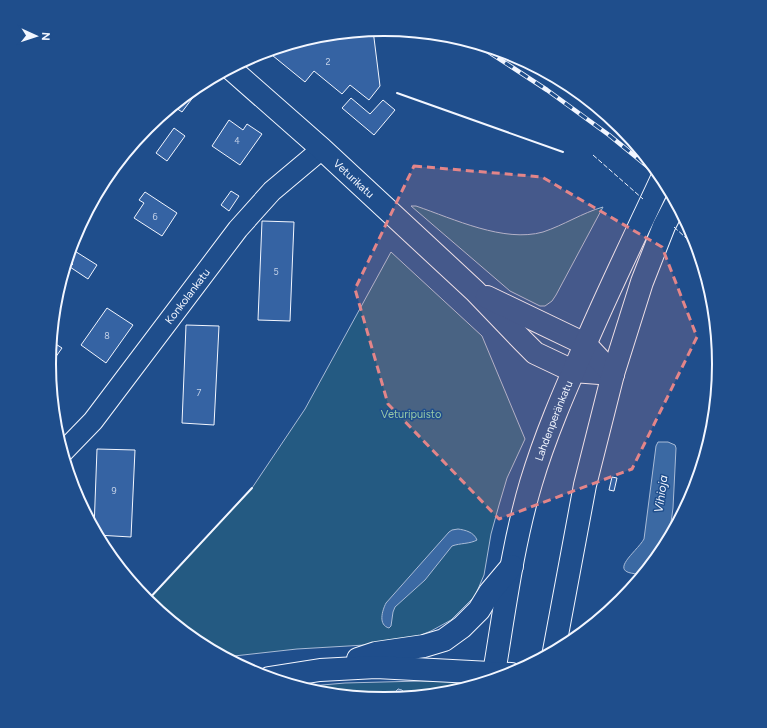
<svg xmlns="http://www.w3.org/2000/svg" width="767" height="728" viewBox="0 0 767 728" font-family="Figtree,sans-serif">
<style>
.green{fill:#245a82;stroke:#a8bbd7}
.water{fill:#3b69a3;stroke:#a8bbd7}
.building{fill:#3563a3;stroke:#f2f6ff}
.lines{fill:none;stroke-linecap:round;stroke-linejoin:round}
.minor-casing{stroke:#f2f6ff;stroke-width:22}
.tertiary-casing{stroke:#f2f6ff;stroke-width:24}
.primary-casing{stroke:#f2f6ff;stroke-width:24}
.motorway-casing{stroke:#f2f6ff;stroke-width:24}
.minor{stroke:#1f4e8c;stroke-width:20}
.tertiary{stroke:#1f4e8c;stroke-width:22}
.primary{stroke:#1f4e8c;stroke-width:22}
.motorway{stroke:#1f4e8c;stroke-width:22}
.rail-casing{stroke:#f2f6ff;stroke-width:4.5}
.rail{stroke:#1f4e8c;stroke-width:3;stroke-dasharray:9;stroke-linecap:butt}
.fence{stroke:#f2f6ff;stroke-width:1;stroke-dasharray:5 2;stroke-linecap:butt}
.wall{stroke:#f2f6ff;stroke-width:2}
.marked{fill:#e38589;fill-opacity:0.2;stroke:#e38589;stroke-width:3;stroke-dasharray:8 5;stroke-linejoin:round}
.labels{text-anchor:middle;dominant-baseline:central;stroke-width:3;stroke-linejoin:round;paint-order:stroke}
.number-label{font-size:9px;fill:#c3d1e8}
.street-label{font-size:11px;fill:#f2f6ff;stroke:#1f4e8c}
.park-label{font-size:11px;fill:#97c8a6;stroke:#1f4e8c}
.water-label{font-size:12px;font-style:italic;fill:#f2f6ff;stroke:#1f4e8c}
.rim{fill:none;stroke:#f2f6ff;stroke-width:2}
</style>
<rect width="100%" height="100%" fill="#1f4e8c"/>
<!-- green -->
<g class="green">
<path d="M411,206H416C454,219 504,243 543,232C564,225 582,213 603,207L556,295L552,301L545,306H540L510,291Z"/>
<path d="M391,252L482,336L525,439L507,478L499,505L491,534L484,575L475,596L451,620L431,631L411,639L382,644L297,649L225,657L197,642L147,601L252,488L305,409Z"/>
<path d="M421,681L475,682L474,685L449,693L408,697L406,693L398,689L396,691L395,698L383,699L318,693L299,687L345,683Z"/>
</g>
<!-- water -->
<g class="water">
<path d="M658,442H668L675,445L676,448L673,508L669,537L662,550L642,574C604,574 636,553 644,539L656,446Z"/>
<path d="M458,529C465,530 474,532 477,540C470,544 460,543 452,546L425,580L395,607L393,612L391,626L389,628C378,625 382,611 386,603L449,532L452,530Z"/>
<path d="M398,689L402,690L408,697L395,698L396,691Z"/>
</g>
<!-- building -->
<g class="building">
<path d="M373,30L380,86L369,100L350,85L342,94L314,71L305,82L267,51L318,35Z"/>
<path d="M202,83L203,84L182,112L173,106Z"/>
<path d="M351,98L370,114L383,100L395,110L374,135L342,108Z"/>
<path d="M229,120L243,130L247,124L262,134L240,165L212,146Z"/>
<path d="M174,128L185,136L167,161L156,153Z"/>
<path d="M231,191L239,196L229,211L221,205Z"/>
<path d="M145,192L177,213L162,236L134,218L144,203L139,200Z"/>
<path d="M262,221L294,222L290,321L258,320Z"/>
<path d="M70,248L97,265L88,279L70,267L73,264L67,260Z"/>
<path d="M107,308L133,325L106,363L81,345Z"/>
<path d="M186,325L219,326L214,425L182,423Z"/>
<path d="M51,341L62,348L55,358L49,354Z"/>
<path d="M97,449L135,450L131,537L97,535L94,529Z"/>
<path d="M612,477L617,478L614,491L609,490Z"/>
</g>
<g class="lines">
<!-- minor casing -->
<g class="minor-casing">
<g id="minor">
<path id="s1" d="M62,453L93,421L238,229L272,191L322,149"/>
</g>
</g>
<!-- tertiary casing -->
<g class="tertiary-casing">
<g id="tertiary">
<path id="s2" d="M230,68L322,149L475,291L523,341L535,353L573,371L613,374"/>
<path d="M487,297L585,344L613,374"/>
</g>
</g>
<!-- primary casing -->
<g class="primary-casing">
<g id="primary">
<path d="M554,651L585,485L613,374L642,282L664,226L676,203"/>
<path id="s3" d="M493,679C504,614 512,547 531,483C545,436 565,390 585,345C609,289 636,234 662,178"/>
</g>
</g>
<!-- motorway casing -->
<g class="motorway-casing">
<g id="motorway">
<path d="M358,659L376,653L424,646L444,640L462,627L479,610L490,592L512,566"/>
<path d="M269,678L320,670L376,667L511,674"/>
</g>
</g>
<!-- minor -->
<use href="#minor" class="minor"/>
<!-- tertiary -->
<use href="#tertiary" class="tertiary"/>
<!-- primary -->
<use href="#primary" class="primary"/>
<!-- motorway -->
<use href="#motorway" class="motorway"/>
<!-- rail casing -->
<g class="rail-casing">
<path id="rail" d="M475,43L547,90L609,135L663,179"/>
</g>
<!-- rail -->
<use href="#rail" class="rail"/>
<!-- fence -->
<g class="fence">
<path d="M593,155L643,199"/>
<path d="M674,227L696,247"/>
</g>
<!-- wall -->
<g class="wall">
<path d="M397,93L563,152"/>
<path d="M147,601L252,488"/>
</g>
</g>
<!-- marked area -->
<path class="marked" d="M414,166L542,177L662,247L697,337L632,469L499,519L388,404L355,289Z"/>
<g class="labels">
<!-- number labels -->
<g class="number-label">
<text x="328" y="61">2</text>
<text x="237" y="140">4</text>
<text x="155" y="216">6</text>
<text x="276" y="271">5</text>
<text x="107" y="335">8</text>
<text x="199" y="392">7</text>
<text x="114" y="490">9</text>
</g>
<!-- street labels -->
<g class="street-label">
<text stroke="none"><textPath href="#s2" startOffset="166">Veturikatu</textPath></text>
<text stroke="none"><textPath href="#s1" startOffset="201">Konkolankatu</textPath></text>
<text stroke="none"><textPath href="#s3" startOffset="266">Lahdenperänkatu</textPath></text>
</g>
<!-- park labels -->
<g class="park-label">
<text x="411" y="414">Veturipuisto</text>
</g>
<!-- water labels -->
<g class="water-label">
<text transform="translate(661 494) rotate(-82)">Vihioja</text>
</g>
</g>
<!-- crop -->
<path d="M0 0H767V728H0ZM56 364a328 328 0 1 1 656 0a328 328 0 1 1-656 0Z" fill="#1f4e8c" fill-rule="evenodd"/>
<path class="rim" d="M56 364a328 328 0 1 1 656 0a328 328 0 1 1-656 0Z"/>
<!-- north arrow -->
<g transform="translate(36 36) rotate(93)" stroke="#1f4e8c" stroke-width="3" paint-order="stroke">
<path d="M0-3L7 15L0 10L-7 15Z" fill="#f2f6ff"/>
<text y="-6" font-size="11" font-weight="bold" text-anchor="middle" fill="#f2f6ff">N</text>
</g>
</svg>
